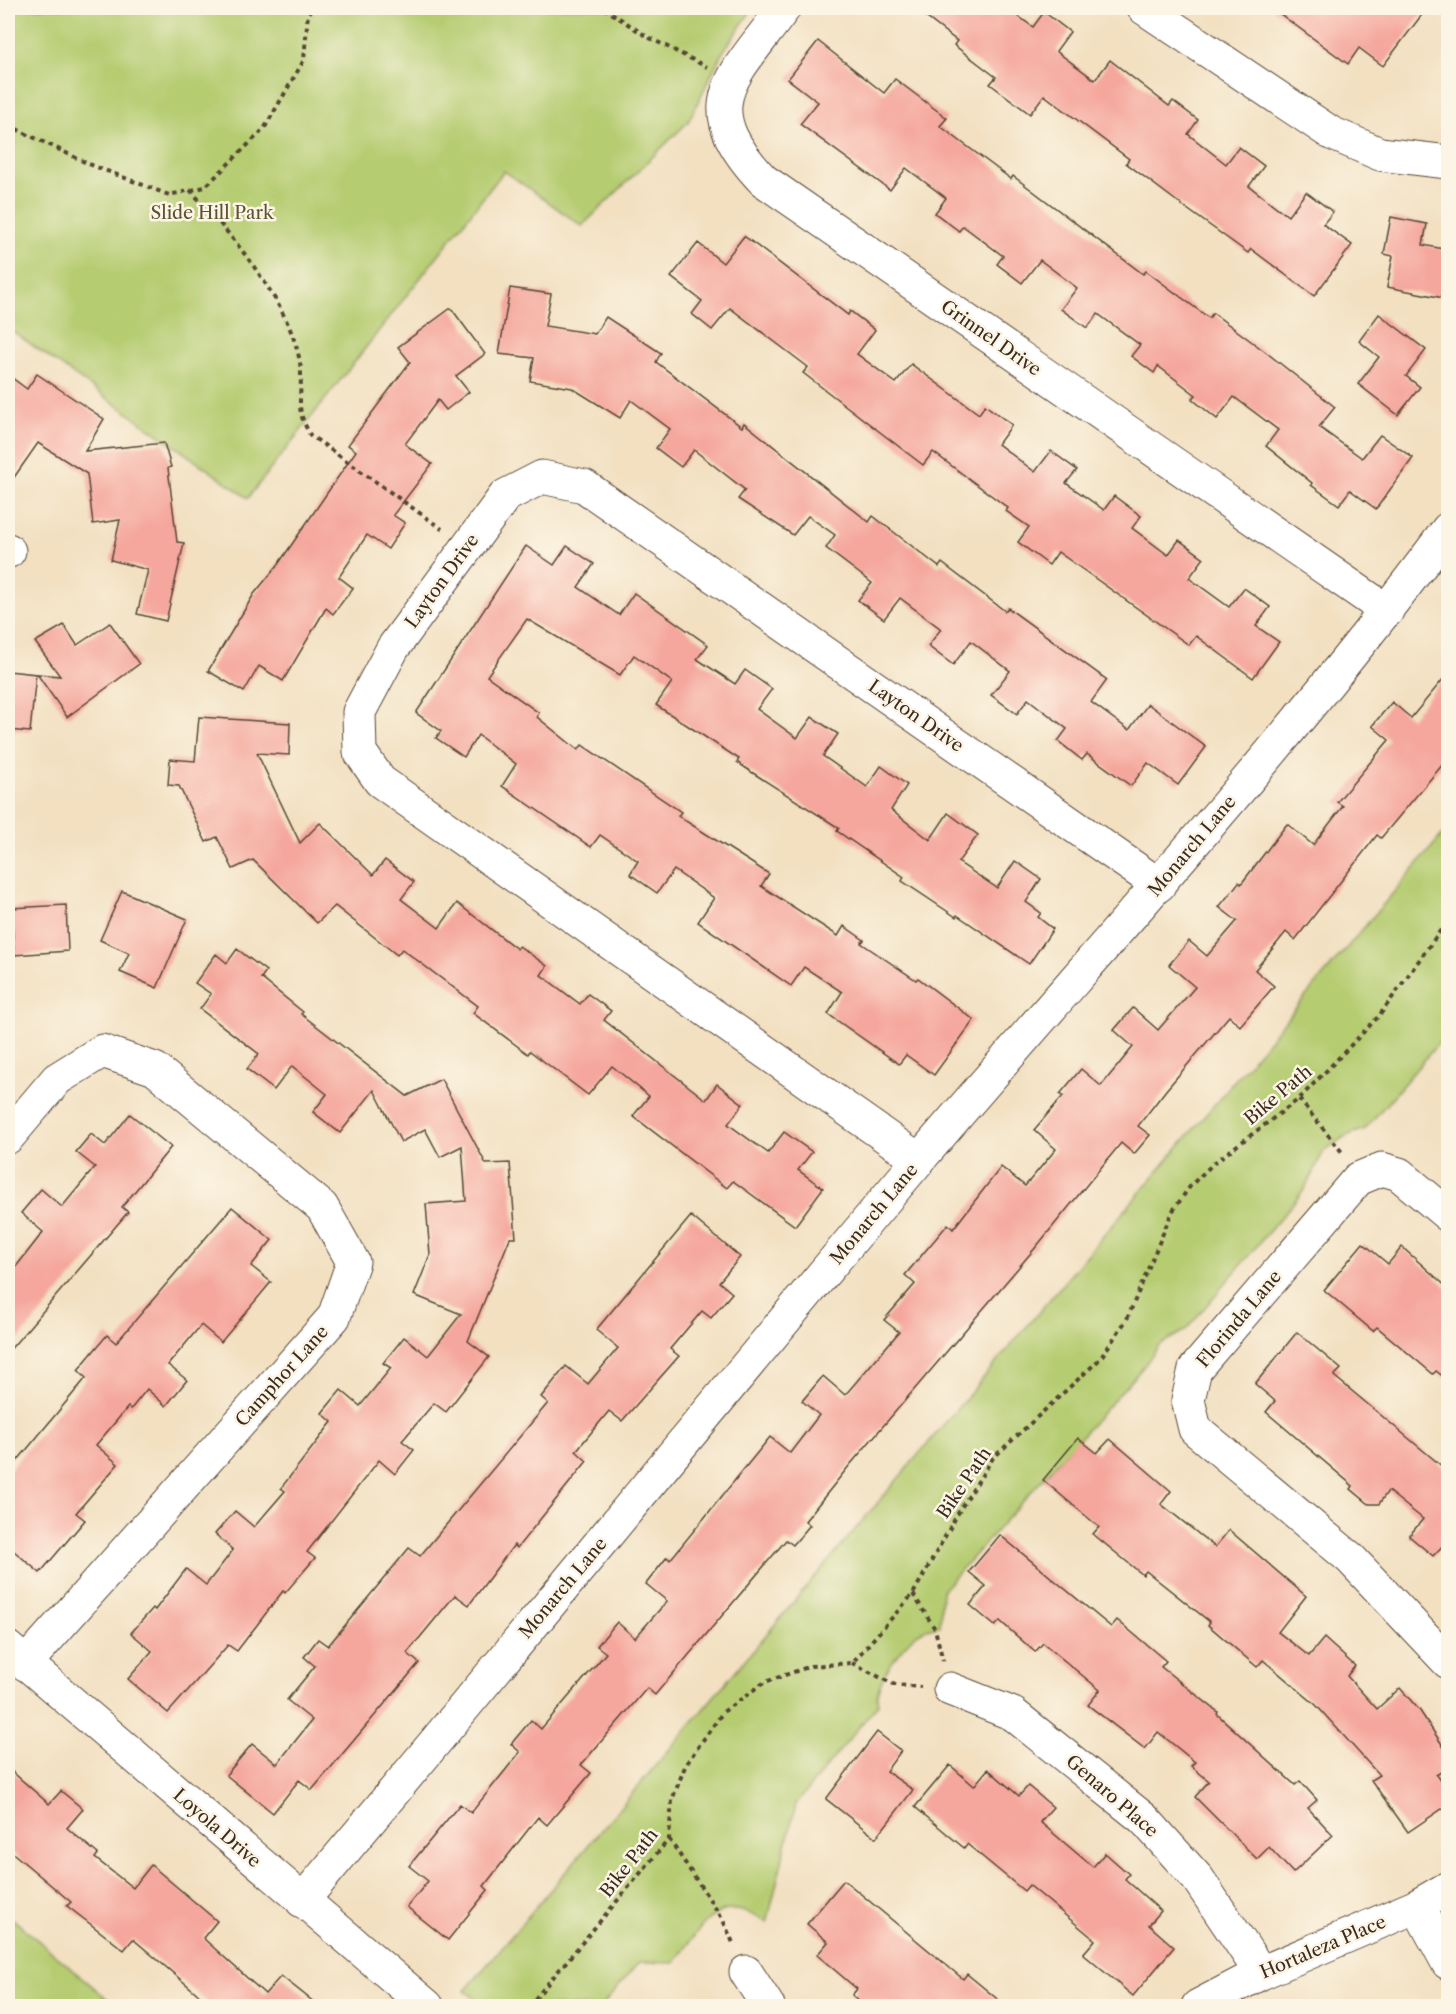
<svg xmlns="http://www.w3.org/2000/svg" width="1456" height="2014" viewBox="0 0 1456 2014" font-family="'Libre Caslon Text',serif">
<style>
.green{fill:#b5cc71;stroke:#787b48;stroke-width:1.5}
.building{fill:#f5a79d}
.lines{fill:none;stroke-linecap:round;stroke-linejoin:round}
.minor-casing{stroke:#564536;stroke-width:35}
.path{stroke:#564536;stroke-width:4;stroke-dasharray:4.5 4.5;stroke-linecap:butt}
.minor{stroke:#fff;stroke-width:33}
.labels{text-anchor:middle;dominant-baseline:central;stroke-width:5;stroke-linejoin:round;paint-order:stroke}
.park-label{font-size:18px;fill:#5a5233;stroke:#fcf5e5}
.street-label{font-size:18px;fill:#3b2a1e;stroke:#fcf5e5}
</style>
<rect width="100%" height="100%" fill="#fcf5e5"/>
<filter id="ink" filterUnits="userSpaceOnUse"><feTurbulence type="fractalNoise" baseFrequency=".0167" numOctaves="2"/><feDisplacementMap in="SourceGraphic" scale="12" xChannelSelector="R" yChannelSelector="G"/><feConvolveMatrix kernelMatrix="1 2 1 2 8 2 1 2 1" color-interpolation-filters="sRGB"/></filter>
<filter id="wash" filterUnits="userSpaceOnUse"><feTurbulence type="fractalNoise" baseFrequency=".008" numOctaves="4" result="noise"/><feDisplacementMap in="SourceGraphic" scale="24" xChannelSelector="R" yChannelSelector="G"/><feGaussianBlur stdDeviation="1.35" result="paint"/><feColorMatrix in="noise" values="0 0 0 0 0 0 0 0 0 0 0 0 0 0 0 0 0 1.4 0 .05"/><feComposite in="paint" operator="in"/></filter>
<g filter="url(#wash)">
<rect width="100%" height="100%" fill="#f2e0c1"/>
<!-- green -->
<g class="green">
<path d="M8,8H753L721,55L688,122L582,226L504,171L248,498L8,328Z"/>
<path d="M1448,828V1032L1365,1129L1346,1136L1324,1151L1304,1190L1186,1330L1159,1345L1144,1366L942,1591L940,1626C932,1627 924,1629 917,1634C902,1646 872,1684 878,1704L796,1804L767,1923C717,1889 703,1926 674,1963L639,1962L602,2006H485L465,1991Z"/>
<path d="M8,1915L116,2006H8Z"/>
</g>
<g id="blocks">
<!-- building -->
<g class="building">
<path d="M914,8H1007L1033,27L1044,12L1070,32L1056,51L1095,80L1110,60L1169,106L1173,101L1198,120L1188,134L1226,164L1239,147L1264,166L1249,186L1288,216L1306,192L1333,212L1323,224L1352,245L1314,296L1251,249L1248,253L1183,206L1126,163L1129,159L1044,95L1030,114L990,84L996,77L954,45L957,41Z"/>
<path d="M1272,8H1427L1383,66L1359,48L1348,64Z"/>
<path d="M818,41L884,93L895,79L947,118L940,126L1011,179L1013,176L1143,274L1146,271L1209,318L1213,313L1267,353L1335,407L1319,427L1362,458L1380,435L1413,458L1376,509L1350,490L1339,505L1311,485L1312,483L1266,446L1278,430L1234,397L1217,419L1192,399L1196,395L1158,366L1154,373L1131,356L1140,345L1098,314L1087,328L1061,309L1077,288L1040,260L1022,283L997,264L1003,256L963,226L959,231L935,213L946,198L906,168L890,190L800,124L818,102L788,79Z"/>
<path d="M1391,217L1427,224L1423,245L1449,250V272L1444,298L1387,287L1393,256L1384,254Z"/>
<path d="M744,236L848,315L850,311L875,330L857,354L896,383L911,364L979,414L985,405L1012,425L998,444L1035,472L1051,451L1077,470L1066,483L1104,510L1114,496L1141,516L1132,528L1168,555L1179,540L1204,558L1189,578L1229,607L1244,588L1270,607L1256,626L1279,642L1253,678L1196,636L1189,645L1058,552L1049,565L1018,542L1029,527L1006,511L1008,508L933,452L923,465L803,373L808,367L730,308L712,330L692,314L702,301L671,277L698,243L723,263Z"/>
<path d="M510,288L551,294L545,326L595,334L606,317L661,353L656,362L742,427L744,423L869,522L873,516L939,567L942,563L1005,611L1008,608L1107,680L1091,702L1129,730L1148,704L1206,747L1178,785L1148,763L1131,786L1087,754L1082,760L1058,741L1067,729L1028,699L1017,714L991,695L1010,671L971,641L953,665L928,646L941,629L900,598L884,619L858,600L872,583L826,548L835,535L808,516L793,535L738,499L745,490L694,450L681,467L656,448L670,429L631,400L620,418L572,388L530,381L534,358L499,354Z"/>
<path d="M451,308L485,354L456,376L469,392L446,410L438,400L405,444L432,464L393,515L405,523L388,549L367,535L339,577L353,588L333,614L326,608L283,681L259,666L244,692L208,671L254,594L277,566L356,451L348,445L410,362L398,347Z"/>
<path d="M1379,314L1426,350L1406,376L1420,387L1398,415L1358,384L1379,357L1359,341Z"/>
<path d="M37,374L104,419L85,451L164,443L171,467L168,468L177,542L184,543L166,621L137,614L148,570L111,560L120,520L93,524L87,474L38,443L8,486V375L27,389Z"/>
<path d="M526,546L554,565L567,546L594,564L578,587L619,615L634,593L708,645L697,659L735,684L745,670L772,689L757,709L797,738L812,717L838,734L823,756L867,787L881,766L907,785L891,810L930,840L948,813L978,835L958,862L997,888L1015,861L1041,879L1026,902L1041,913L1038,917L1053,929L1029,964L957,915L956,917L902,881L904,877L837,831L839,828L753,773L737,762L739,759L656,705L672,682L634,655L620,675L527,619L487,676L539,713L537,717L578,750L582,745L681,812L678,816L769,874L761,886L838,936L844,926L864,940L861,943L916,980L918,978L974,1020L934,1075L906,1055L899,1064L828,1014L842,992L804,967L791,986L698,922L714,898L674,870L657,893L630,874L638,861L600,835L591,847L502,786L516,764L478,735L464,757L436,738L441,731L416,713Z"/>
<path d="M110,623L139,664L67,717L37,674L60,676L35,642L64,625L77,645Z"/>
<path d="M8,671L36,674L30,732L8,730Z"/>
<path d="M1449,672V757L1381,838L1377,835L1295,940L1286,932L1255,970L1274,986L1240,1026L1229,1016L1166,1090L1138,1126L1150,1135L1134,1154L1121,1143L1036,1247L849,1466L805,1521L810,1525L793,1545L786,1540L655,1695L647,1688L581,1765L591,1773L547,1825L538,1817L484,1886L488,1890L448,1940L407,1907L428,1881L409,1866L460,1804L471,1813L520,1752L511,1744L531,1720L541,1729L606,1653L597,1646L617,1622L635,1638L667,1601L646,1584L667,1557L670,1560L770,1437L790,1453L819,1415L802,1401L823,1376L845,1395L899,1332L884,1320L915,1284L905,1275L948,1224L953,1229L1001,1167L1025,1186L1056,1149L1034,1130L1063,1096L1060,1094L1081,1069L1101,1086L1133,1047L1114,1030L1133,1008L1158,1030L1195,987L1169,965L1189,941L1207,956L1237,921L1219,907L1239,882L1241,884L1287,824L1313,845L1343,806L1337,802L1389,740L1372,726L1392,702L1411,718Z"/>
<path d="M199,717L290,723L289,755L257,753L300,843L320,823L373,875L385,860L414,882L401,899L439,928L457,903L517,949L519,946L547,966L541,975L580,1004L588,994L611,1011L604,1020L706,1100L717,1084L743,1104L728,1124L768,1153L784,1132L812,1152L798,1170L823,1188L795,1226L733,1181L727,1188L633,1116L649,1096L612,1066L588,1095L530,1051L528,1054L473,1013L478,1006L402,949L397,955L335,906L317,923L253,860L233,869L217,837L206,842L179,786L168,785L170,759L195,761Z"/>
<path d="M122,891L187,919L157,988L120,972L129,953L100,940Z"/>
<path d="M66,905L68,951L14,955L11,908Z"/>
<path d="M237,949L266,971L261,978L303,1012L301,1014L407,1096L441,1079L486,1164L510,1163L516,1238H510L468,1341L489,1357L446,1412L434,1403L402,1441L414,1450L395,1474L379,1460L307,1552L315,1558L285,1593L283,1591L237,1651L228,1645L168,1713L128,1679L152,1651L131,1633L153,1608L155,1610L186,1569L206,1585L233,1550L215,1534L235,1511L254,1527L285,1491L281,1488L332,1422L322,1413L341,1390L360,1406L391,1368L383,1363L404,1337L428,1356L461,1314L414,1295L430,1255L426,1204L466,1201L462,1146L440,1157L425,1129L401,1142L374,1090L340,1133L313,1112L327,1094L292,1066L274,1090L247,1069L259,1054L200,1009L211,994L195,983L216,954L227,963Z"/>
<path d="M130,1114L171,1147L122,1207L128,1212L8,1352V1277L43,1232L21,1213L41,1189L62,1207L95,1167L76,1152L91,1134L105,1145Z"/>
<path d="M232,1207L272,1240L251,1266L271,1282L221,1342L201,1325L168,1365L187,1380L166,1406L147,1389L131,1409L128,1407L96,1445L118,1464L76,1513L85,1520L40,1573L8,1546V1472L86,1378L78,1370L107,1335L116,1343Z"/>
<path d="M691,1216L740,1257L719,1282L732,1293L711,1318L702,1311L670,1349L679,1356L622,1421L609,1411L576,1451L587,1461L517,1548L514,1545L469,1605L455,1595L407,1653L419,1663L312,1790L299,1780L273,1813L226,1775L252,1744L277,1764L312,1720L287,1700L315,1666L304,1657L318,1639L328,1646L409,1548L420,1556L548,1403L541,1397L566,1366L588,1384L618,1348L596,1330Z"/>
<path d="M1363,1243L1388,1264L1402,1247L1449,1289V1381L1436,1371L1433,1374L1377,1327L1373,1331L1324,1290Z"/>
<path d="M1297,1332L1341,1369L1334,1376L1449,1472V1539L1433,1556L1409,1536L1423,1519L1388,1491L1379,1504H1369L1351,1489L1353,1486L1266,1412L1275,1401L1255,1384Z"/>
<path d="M1078,1438L1097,1453L1110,1439L1171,1491L1161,1504L1215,1547L1229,1530L1306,1596L1278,1632L1309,1656L1324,1638L1355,1666L1347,1676L1377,1709L1400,1688L1420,1711L1449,1755V1767L1436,1775L1449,1793V1804L1408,1832L1371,1780L1379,1775L1316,1705L1263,1660L1257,1667L1208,1625L1210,1622L1146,1571L1143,1575L1093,1534L1099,1527L1043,1480Z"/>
<path d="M1000,1535L1111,1627L1117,1620L1166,1661L1161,1667L1218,1712L1217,1714L1295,1785L1300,1781L1317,1800L1308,1808L1333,1835L1293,1873L1269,1847L1257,1859L1195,1797L1209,1781L1191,1766L1195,1762L1158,1732L1145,1749L1088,1705L1100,1690L1043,1643L1035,1652L1000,1621L995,1626L970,1605L986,1586L969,1572Z"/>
<path d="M877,1732L901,1751L886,1771L913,1790L876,1838L826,1799Z"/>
<path d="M950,1765L974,1786L988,1769L1019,1796L1028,1786L1053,1807L1040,1822L1093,1867L1105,1853L1129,1874L1125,1879L1161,1911L1149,1925L1174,1947L1133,1996L1083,1954L1095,1940L1029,1885L1024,1891L967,1844L964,1848L915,1807Z"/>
<path d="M8,1768L49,1804L61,1791L83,1809L67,1828L98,1854L95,1858L133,1888L151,1865L217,1921L203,1938L265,1994L281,1976L320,2007H213L133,1939L124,1950L67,1906L71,1902L8,1849Z"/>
<path d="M844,1880L963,1979L967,1974L1007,2007H865L852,1995L857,1989L817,1955L828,1942L807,1924Z"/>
</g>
</g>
</g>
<g filter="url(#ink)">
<use href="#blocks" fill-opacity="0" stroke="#564536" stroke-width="1.5"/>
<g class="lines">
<!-- minor casing -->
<g class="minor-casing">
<g id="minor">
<path d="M784,8C734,77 691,104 763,180L1387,611"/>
<path d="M1144,8L1331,133L1380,154L1448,162"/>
<path d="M8,550L9,551"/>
<path d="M8,1137L57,1079L102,1051L155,1069L322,1207L353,1262L334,1317L25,1664"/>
<path d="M919,1160L380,781L360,752L359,712L393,648L505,496L542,477L584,486L1159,885"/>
<path d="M1448,1215L1399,1174L1382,1169L1358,1179L1195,1369L1188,1400L1195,1429L1350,1558L1448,1662"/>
<path d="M8,1648L427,2006"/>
<path d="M950,1689L1013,1714L1144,1819L1198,1879L1261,1973"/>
<path d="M302,1901C509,1656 710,1407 917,1162C1096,952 1284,750 1448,529"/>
<path d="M1417,1906L1448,1963"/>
<path d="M746,1972L768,2006"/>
<path d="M1198,2006L1261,1973L1417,1906L1448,1888"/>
</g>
</g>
<!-- path -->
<g class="path">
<path d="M604,8L646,36L707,67"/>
<path d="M8,125L89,164L169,195L205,187L264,129L304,60L308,13L312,8"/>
<path d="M190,190C230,233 291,304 300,363C303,380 298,398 301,414C303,421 307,429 310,435L442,529"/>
<path d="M1299,1099L1342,1152"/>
<path d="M913,1594L935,1629L943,1661"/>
<path d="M852,1663L895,1685L921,1687"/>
<path d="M669,1839L722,1918L734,1945"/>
<path d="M8,2000L16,2006"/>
<path d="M529,2006L669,1839L672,1800L686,1764L723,1712L765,1682L811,1666L852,1663L913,1594L961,1508L993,1458L1100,1359L1127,1319L1172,1212L1191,1185L1215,1162L1299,1099L1379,1016L1448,920"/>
</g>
<!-- minor -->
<use href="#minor" class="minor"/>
</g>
</g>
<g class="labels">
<!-- park labels -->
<g class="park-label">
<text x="212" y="213">Slide Hill Park</text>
</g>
<!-- street labels -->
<g class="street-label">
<text transform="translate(991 338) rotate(35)">Grinnel Drive</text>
<text transform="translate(442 581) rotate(-54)">Layton Drive</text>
<text transform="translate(916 716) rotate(35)">Layton Drive</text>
<text transform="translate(1192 846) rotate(-50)">Monarch Lane</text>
<text transform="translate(1278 1095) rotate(-40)">Bike Path</text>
<text transform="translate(874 1214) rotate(-50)">Monarch Lane</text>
<text transform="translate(1239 1319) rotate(-50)">Florinda Lane</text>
<text transform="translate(282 1376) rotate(-48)">Camphor Lane</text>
<text transform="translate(964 1483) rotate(-56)">Bike Path</text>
<text transform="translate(563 1588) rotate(-50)">Monarch Lane</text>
<text transform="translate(1112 1796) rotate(41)">Genaro Place</text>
<text transform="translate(217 1828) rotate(41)">Loyola Drive</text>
<text transform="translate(629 1863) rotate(-52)">Bike Path</text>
<text transform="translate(1323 1947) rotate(-23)">Hortaleza Place</text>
</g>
</g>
<!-- margin -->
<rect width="1456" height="2014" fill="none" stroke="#fcf5e5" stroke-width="30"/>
</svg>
